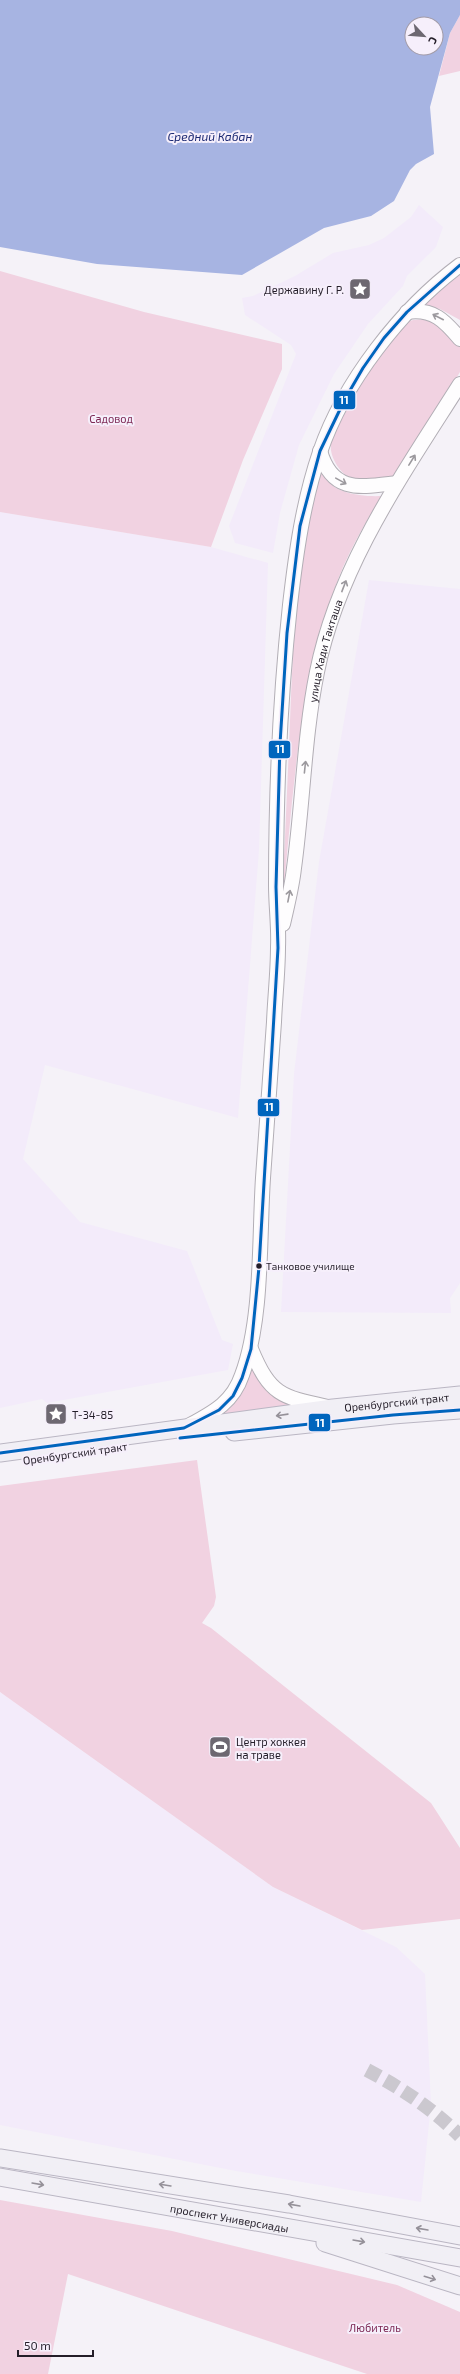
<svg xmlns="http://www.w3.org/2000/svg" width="460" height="2374" viewBox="0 0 460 2374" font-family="'Exo 2',sans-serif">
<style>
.built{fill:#f3ebfa}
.green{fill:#f1d2e1}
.water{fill:#a7b4e2;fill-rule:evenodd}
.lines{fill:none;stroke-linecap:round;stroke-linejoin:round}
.minor-tunnel{stroke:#cbc8cf;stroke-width:14;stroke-dasharray:14 7;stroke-linecap:butt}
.minor-casing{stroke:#b2aeb5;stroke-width:16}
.major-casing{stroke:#bab6c3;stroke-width:19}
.minor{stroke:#fefdfe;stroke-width:14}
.major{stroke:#f1eff5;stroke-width:17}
.bus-1-casing{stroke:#f6effb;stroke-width:6}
.bus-1{stroke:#0065bd;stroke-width:3}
.oneway{stroke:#9c999e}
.oneway2{stroke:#959199}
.bus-dot{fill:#241e29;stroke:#f6effb;stroke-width:1.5}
.labels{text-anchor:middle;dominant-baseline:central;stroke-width:4;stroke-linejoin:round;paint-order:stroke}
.bus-label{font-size:10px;fill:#241e29;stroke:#f6effb;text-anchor:start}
.poi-label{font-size:11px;fill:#241e29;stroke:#f6effb;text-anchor:start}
.park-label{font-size:11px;fill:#7d2955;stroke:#f6effb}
.street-label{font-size:11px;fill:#241e29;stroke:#f6effb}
.water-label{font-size:12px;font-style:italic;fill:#1c2972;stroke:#f6effb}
.line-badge{stroke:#f6effb;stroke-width:1.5}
.badge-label{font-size:11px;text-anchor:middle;font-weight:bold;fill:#fff}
</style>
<rect width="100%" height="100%" fill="#f5f2f8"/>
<!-- built -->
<g class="built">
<path d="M419,205L443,227L436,247L407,276L403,286L368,324L334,374L299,445L280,513L273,553L235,543L229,526L296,354L291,345L245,315L242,298L253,296L295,276L333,253L369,245L384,238L411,217Z"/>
<path d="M0,512L211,547L268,563L259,850L238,1118L45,1065L23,1159L80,1222L187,1251L222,1340L233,1344L228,1370L47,1403L42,1399L0,1408Z"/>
<path d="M369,580L460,589V1283L450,1298L451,1313L281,1312L294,1074L319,862Z"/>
<path d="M0,1692L273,1887L396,1947L425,1974L431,2104L421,2202L236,2171L0,2125Z"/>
</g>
<!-- green -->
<g class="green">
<path d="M460,15V71L439,76L450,33Z"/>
<path d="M0,271L144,312L282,344V369L243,460L211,547L0,512Z"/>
<path d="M460,272V320L440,309L421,306Z"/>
<path d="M431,319L460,342V372L398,473C395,475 392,479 388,480C381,482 362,483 355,481C342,476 329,458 331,444C335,422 387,340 405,324C411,318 422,320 431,319Z"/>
<path d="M323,468C325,494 363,497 382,496C368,518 354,542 343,567C297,678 293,801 281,918C285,844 288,770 291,696C295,621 296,540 323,468Z"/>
<path d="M249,1363L303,1404L221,1416C242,1400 244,1388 249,1363Z"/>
<path d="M197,1460L216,1597L214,1606L202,1623L211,1628L431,1803L460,1848V1919L362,1930L273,1887L0,1692V1486Z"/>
<path d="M0,2200L172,2231L397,2285L460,2312V2374H367L68,2274L48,2374H0Z"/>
</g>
<!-- water -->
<path class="water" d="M0,0H460V15L450,33L430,107L434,154L416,164L410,170L394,201L371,216L324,228L242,275L97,264L0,247ZM412,24H436V48H412Z"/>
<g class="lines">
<!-- minor-tunnel -->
<path class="minor-tunnel" d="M367,2070C401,2088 433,2109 460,2136"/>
<!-- minor casing -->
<g class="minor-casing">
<g id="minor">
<path d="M407,312C433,308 445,321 460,339"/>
<path d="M320,451C332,494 361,487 397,483"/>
<path id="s1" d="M283,924C287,906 292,887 294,868C303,803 304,736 317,672C338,566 403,474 460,384"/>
<path d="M251,1349C270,1395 281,1397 328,1407"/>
<path d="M190,1425C214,1412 233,1402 242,1375C263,1319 259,1238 263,1178C267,1126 270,1074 274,1022C275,997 278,972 278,947C279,927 276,906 276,885C276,792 280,698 290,605C296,553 303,502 320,452C344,382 401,309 460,265"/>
</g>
</g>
<!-- major casing -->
<g class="major-casing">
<g id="major">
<path d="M234,1432L393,1415L460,1410"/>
<path id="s2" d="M0,1453L333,1408L460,1395"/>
<path d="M0,2158L289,2204L460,2236"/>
<path id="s3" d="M0,2177L460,2258"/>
<path d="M325,2243L460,2286"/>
</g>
</g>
<!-- minor -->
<use href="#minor" class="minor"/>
<!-- major -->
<use href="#major" class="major"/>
<!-- bus-1 casing -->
<g class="bus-1-casing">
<g id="bus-1">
<path d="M180,1438L393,1415L460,1410"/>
<path d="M0,1453L184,1428L219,1410L233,1396L242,1378L251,1349L259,1267L278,948L276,887L280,744L287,633L300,526L320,451L345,399L363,368L384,338L407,312L460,265"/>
</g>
</g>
<!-- bus-1 -->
<use href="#bus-1" class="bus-1"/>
</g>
<!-- one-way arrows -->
<defs><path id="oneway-shaft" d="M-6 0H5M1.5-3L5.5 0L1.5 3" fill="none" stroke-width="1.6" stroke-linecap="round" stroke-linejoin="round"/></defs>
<g class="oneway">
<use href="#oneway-shaft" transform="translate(438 317) rotate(-153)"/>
<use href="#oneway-shaft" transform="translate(412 460) rotate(-58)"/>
<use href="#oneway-shaft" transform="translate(341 481) rotate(29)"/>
<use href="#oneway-shaft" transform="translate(344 586) rotate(-69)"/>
<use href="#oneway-shaft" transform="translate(305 767) rotate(-84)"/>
<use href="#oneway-shaft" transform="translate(289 896) rotate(-79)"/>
</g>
<g class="oneway2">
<use href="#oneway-shaft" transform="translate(282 1415) rotate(172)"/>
<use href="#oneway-shaft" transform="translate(38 2184) rotate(10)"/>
<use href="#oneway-shaft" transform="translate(165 2185) rotate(-171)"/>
<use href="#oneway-shaft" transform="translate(294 2205) rotate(-170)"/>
<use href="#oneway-shaft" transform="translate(422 2229) rotate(-170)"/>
<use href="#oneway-shaft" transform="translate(359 2241) rotate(10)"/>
<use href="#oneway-shaft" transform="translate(430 2278) rotate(17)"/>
</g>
<!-- icons -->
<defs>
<g id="sight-square" transform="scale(1.15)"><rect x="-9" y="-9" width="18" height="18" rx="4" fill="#6d6871" stroke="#f6effb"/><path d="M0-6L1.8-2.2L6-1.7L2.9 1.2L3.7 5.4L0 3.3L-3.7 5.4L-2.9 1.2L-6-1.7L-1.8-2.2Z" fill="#fff"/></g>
<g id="stadium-square" transform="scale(1.15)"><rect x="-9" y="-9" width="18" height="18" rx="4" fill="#6d6871" stroke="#f6effb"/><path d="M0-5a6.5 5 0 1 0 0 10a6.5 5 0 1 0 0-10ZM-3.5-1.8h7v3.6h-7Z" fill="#fff"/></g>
</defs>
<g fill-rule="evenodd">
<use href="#sight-square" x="360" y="289"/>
<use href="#sight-square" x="56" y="1414"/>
<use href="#stadium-square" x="220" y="1747"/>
</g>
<!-- markers -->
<circle class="bus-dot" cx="259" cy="1266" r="3.5"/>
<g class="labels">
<!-- bus labels -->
<g class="bus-label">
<text x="266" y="1266">Танковое училище</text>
</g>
<!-- poi labels -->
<g class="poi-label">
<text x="344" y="289" text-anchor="end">Державину Г. Р.</text>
<text x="72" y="1414">T-34-85</text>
<text x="236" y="1741">Центр хоккея<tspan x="236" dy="13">на траве</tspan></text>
</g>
<!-- park labels -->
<g class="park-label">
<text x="111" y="418">Садовод</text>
<text x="375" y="2327">Любитель</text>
</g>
<!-- street labels -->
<g class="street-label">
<text stroke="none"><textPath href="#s1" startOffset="277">улица Хади Такташа</textPath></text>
<text stroke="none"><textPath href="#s2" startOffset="400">Оренбургский тракт</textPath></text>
<text transform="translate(75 1453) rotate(-8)">Оренбургский тракт</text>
<text stroke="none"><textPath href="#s3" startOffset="233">проспект Универсиады</textPath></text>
</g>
<!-- water labels -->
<g class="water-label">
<text x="210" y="136">Средний Кабан</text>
</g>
</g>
<g class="line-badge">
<rect x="333" y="390" width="23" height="20" rx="4" fill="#0065bd"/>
<rect x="268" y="740" width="23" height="19" rx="4" fill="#0065bd"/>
<rect x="257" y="1098" width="23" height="19" rx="4" fill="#0065bd"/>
<rect x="308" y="1413" width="23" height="19" rx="4" fill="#0065bd"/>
</g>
<g class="badge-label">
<text x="344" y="404">11</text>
<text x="280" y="753">11</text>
<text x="269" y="1111">11</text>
<text x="320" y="1427">11</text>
</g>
<!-- north arrow -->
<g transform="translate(424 36) rotate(116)"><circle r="19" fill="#f6effb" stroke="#a29ba7"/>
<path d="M0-3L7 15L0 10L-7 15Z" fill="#6d6871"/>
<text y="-6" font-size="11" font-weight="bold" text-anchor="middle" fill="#241e29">С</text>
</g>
<!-- scale -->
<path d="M18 2350v6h75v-6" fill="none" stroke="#241e29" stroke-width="2"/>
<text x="24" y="2350" font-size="12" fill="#241e29" stroke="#f6effb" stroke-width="3" paint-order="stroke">50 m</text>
</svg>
